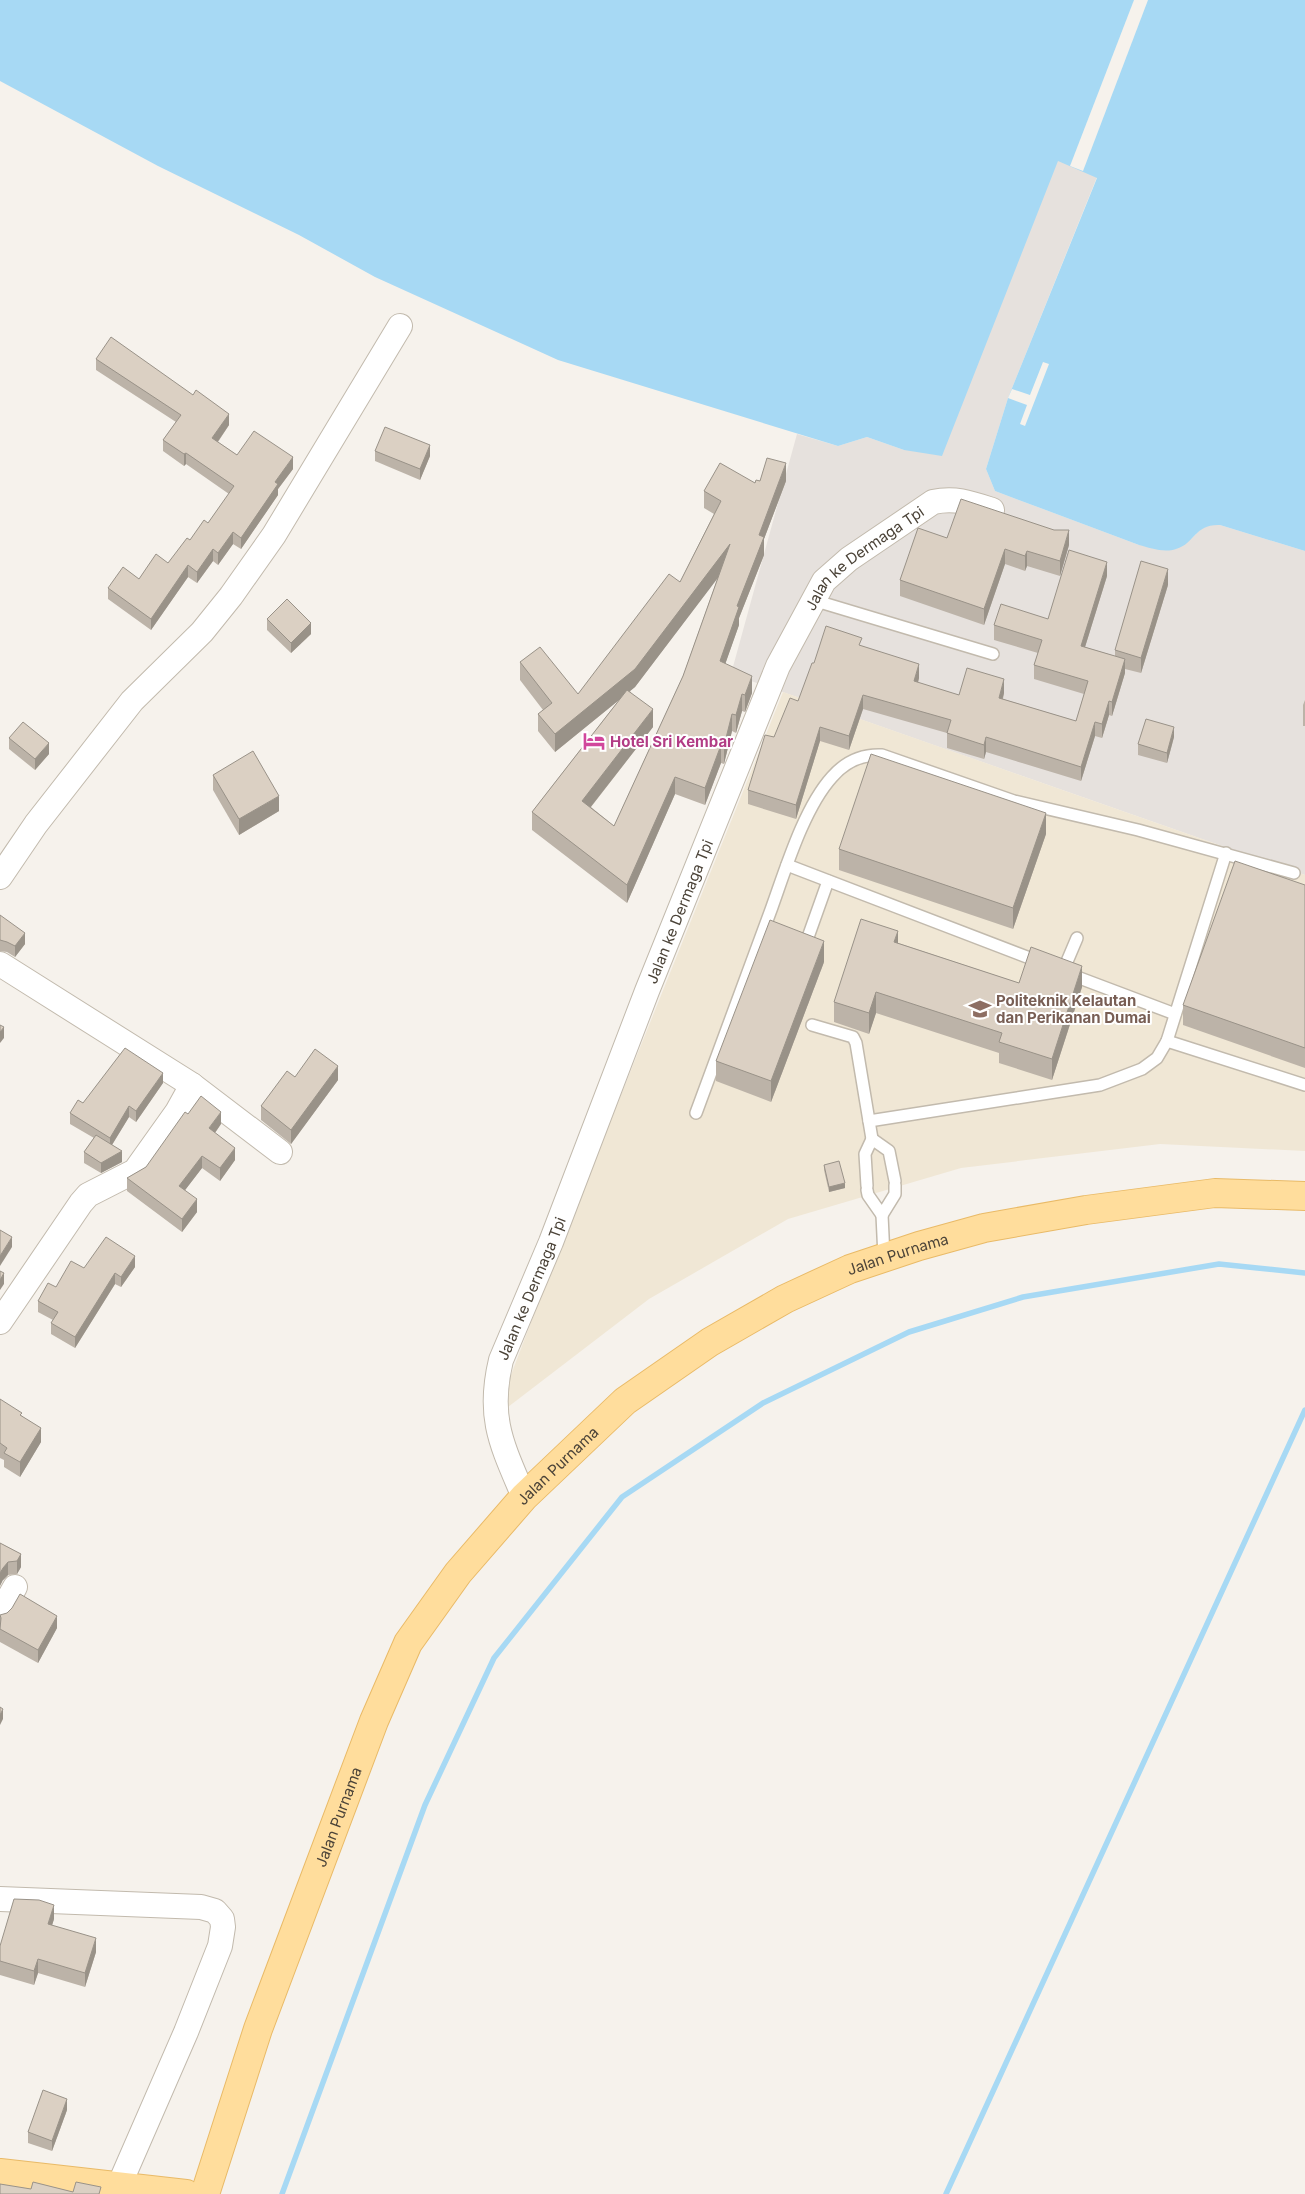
<svg xmlns="http://www.w3.org/2000/svg" width="1305" height="2194" viewBox="0 0 1305 2194" font-family="Inter,sans-serif">
<style>
.industrial{fill:#e6e1dd}
.education{fill:#f0e7d5}
.water{fill:#a7d9f4}
.pier{fill:#f6f2ec}
.lines{fill:none;stroke-linecap:round;stroke-linejoin:round}
.stream{stroke:#a7d9f4;stroke-width:5.5}
.lane-casing{stroke:#c2baad;stroke-width:14}
.street-casing{stroke:#c2baad;stroke-width:26}
.primary-casing{stroke:#e9ba67;stroke-width:30}
.lane{stroke:#fff;stroke-width:11}
.street{stroke:#fff;stroke-width:24}
.primary{stroke:#ffdd9c;stroke-width:28}
.wall{fill:#bcb3a8;fill-rule:evenodd}
.shaded-wall{fill:#999288}
.building{fill:#dbd0c3;stroke:#999288}
.labels{text-anchor:middle;dominant-baseline:central;stroke-width:4;stroke-linejoin:round;paint-order:stroke}
.street-label{font-size:15px;fill:#4b4338;stroke:#fff}
.hotel-label{font-size:15px;font-weight:bold;fill:#b23c85;stroke:#fff;text-anchor:start}
.education-label{font-size:15px;font-weight:bold;fill:#785e54;stroke:#fff;text-anchor:start}
</style>
<rect width="100%" height="100%" fill="#f6f2ec"/>
<!-- industrial -->
<path class="industrial" d="M1058,160L1097,177L1008,398L986,469L995,491L1139,545L1191,539L1201,529L1209,524L1220,525L1305,551V875L731,674L797,434L838,446L867,437L904,450L1046,188Z"/>
<!-- education -->
<path class="education" d="M783,692L1305,875V1151L1160,1144L961,1168L788,1219L649,1299L495,1417L557,1254Z"/>
<!-- water -->
<path class="water" d="M0,0H1305V551L1220,525C1194,524 1196,543 1176,549C1164,553 1150,548 1139,545L995,491L986,469L1008,398L1097,178L1058,161L942,456L904,450L867,437L838,446L558,360L375,277L299,235L158,166L0,81Z"/>
<!-- pier -->
<g class="pier">
<path d="M1134,0H1148L1083,171L1070,166Z"/>
<path d="M1043,362L1049,364L1025,426L1020,424L1027,405L1008,398L1012,389L1030,395Z"/>
</g>
<g class="lines">
<!-- stream -->
<g class="stream">
<path d="M282,2194L425,1805L494,1658L622,1497L763,1403L909,1332L1023,1297L1219,1264L1305,1273"/>
<path d="M946,2194L1305,1410"/>
</g>
<!-- lane casing -->
<g class="lane-casing">
<g id="lane">
<path d="M813,600L993,654"/>
<path d="M787,865L1040,962"/>
<path d="M807,940L828,881"/>
<path d="M1063,971L1077,938"/>
<path d="M1069,974L1175,1014"/>
<path d="M812,1025L853,1037L856,1043L872,1139"/>
<path d="M1167,1041L1305,1085"/>
<path d="M696,1113C721,1045 746,976 772,907C786,868 804,808 832,777C845,762 862,754 882,755L1014,801L1138,830L1294,873"/>
<path d="M869,1121L1100,1085L1142,1069L1157,1058L1167,1041L1226,853"/>
<path d="M867,1186L865,1154L872,1139L889,1151L895,1181"/>
<path d="M867,1190L868,1195L882,1215L895,1194V1185"/>
<path d="M882,1215L884,1257"/>
</g>
</g>
<!-- street casing -->
<g class="street-casing">
<g id="street">
<path d="M0,877L36,824L132,701L202,632L231,596L274,535L400,326"/>
<path d="M0,964L192,1085L280,1152"/>
<path d="M0,1322L81,1203L88,1195L135,1171L177,1112L192,1085"/>
<path id="s1" d="M524,1497C502,1445 487,1418 501,1360L551,1242L647,991L778,666L824,581L849,559L933,502C955,497 971,503 992,510"/>
<path d="M0,1614L15,1587"/>
<path d="M0,1899L201,1907L215,1911L222,1919L223,1927L220,1946L186,2032L118,2188"/>
</g>
</g>
<!-- primary casing -->
<g class="primary-casing">
<g id="primary">
<path d="M0,2173L186,2194"/>
<path id="s2" d="M205,2194L258,2029L374,1721L408,1643L458,1573L524,1497L625,1401L710,1342L785,1299L850,1269L919,1246L984,1228L1086,1210L1215,1193L1305,1196"/>
</g>
</g>
<!-- lane -->
<use href="#lane" class="lane"/>
<!-- street -->
<use href="#street" class="street"/>
<!-- primary -->
<use href="#primary" class="primary"/>
</g>
<!-- wall -->
<g class="wall">
<path d="M96,359L229,425L218,442L237,455L293,469L278,489V495L241,549L233,544L218,565L213,561L197,583L188,577L151,630L108,599V588L139,579L168,563L190,540L208,523L229,494L186,464L184,466L163,451V440L176,422L96,370Z"/>
<path d="M375,451L430,456L420,480L375,461Z"/>
<path d="M760,481H786L764,539V555L739,618V625L725,664L752,693L745,712L742,711L736,733L732,731L724,764L721,763L705,805L675,794L627,903L532,830V812L619,700L555,752L538,731V714L543,710L520,680V662L578,694L680,582L714,514L704,508V491L755,483ZM718,577L683,676L614,826L591,807L653,727L630,691L635,687Z"/>
<path d="M947,538L1069,545L1060,576L1027,566L1025,571L1005,564L984,625L900,596V580Z"/>
<path d="M1107,576L1085,647L1115,656V650L1168,585L1141,673L1125,669V673L1112,716L1109,715L1102,738L1095,736L1081,781L986,752L984,759L947,748V733L863,709L849,750L820,741L796,819L748,804V790L774,737L798,701L814,663L862,646L919,678L918,683L959,695L1004,693L1003,699L1076,721L1084,694L1034,679V665L1038,653L994,640V625L1048,619Z"/>
<path d="M267,619L311,634L291,653L267,630Z"/>
<path d="M1305,700V726H1303V705Z"/>
<path d="M1174,737L1167,763L1138,755V744Z"/>
<path d="M9,738L49,754L35,770L9,749Z"/>
<path d="M213,775L279,811L239,835L213,790Z"/>
<path d="M1046,834L1013,929L839,870V849Z"/>
<path d="M1305,885V1068L1183,1025V1005Z"/>
<path d="M0,915L25,944L15,957L7,952L0,951Z"/>
<path d="M898,943L1019,983L1082,987L1052,1080L999,1063V1053L876,1013L869,1034L834,1022V1002Z"/>
<path d="M824,962L771,1102L716,1081V1061Z"/>
<path d="M295,1077L338,1080L291,1144L261,1120V1106Z"/>
<path d="M163,1083L136,1122L129,1117L112,1145L122,1162L101,1173L84,1163V1152L94,1138L70,1124V1113L83,1103Z"/>
<path d="M221,1124L215,1133L235,1160L220,1181L202,1168L185,1190L197,1212L182,1232L127,1191V1178Z"/>
<path d="M824,1165L845,1188L829,1192L824,1170Z"/>
<path d="M135,1267L121,1287L115,1284L75,1348L51,1334V1323L53,1320L38,1312V1301L84,1268Z"/>
<path d="M0,1399L22,1416L41,1442L20,1477L4,1467V1460L0,1458Z"/>
<path d="M0,1543L21,1554V1567L17,1574L8,1575L3,1580Z"/>
<path d="M0,1615L57,1628L38,1663L0,1642Z"/>
<path d="M54,1919L52,1925L96,1952L85,1987L38,1973L34,1985L0,1975V1946Z"/>
<path d="M67,2110L52,2151L28,2143V2132Z"/>
</g>
<!-- shaded-wall -->
<g class="shaded-wall">
<path d="M229,414V425L212,450V438Z"/>
<path d="M430,445V456L420,480V469Z"/>
<path d="M186,453V464L184,466V454Z"/>
<path d="M293,457V469L278,489V495L241,549V538L275,482Z"/>
<path d="M786,463V481L764,539V555L739,618V625L720,679V661L759,535Z"/>
<path d="M1069,530V545L1060,576V561Z"/>
<path d="M233,532V544L218,565V553Z"/>
<path d="M730,544V562L635,687L555,752V734Z"/>
<path d="M213,549V561L197,583V572Z"/>
<path d="M1005,549V564L984,625V609Z"/>
<path d="M1027,551V566L1025,571V556Z"/>
<path d="M1107,562V576L1081,660V646Z"/>
<path d="M188,565V577L151,630V619Z"/>
<path d="M1168,569V585L1141,673V658Z"/>
<path d="M311,623V634L291,653V643Z"/>
<path d="M1125,659V673L1112,716V702Z"/>
<path d="M919,664V678L914,696V681Z"/>
<path d="M752,676V693L745,712V695Z"/>
<path d="M1004,679V693L999,712V698Z"/>
<path d="M742,694V711L736,733V715Z"/>
<path d="M863,695V709L849,750V736Z"/>
<path d="M1109,701V715L1102,738V724Z"/>
<path d="M653,709V727L582,818V801Z"/>
<path d="M732,714V731L724,764V746Z"/>
<path d="M1095,722V736L1081,781V767Z"/>
<path d="M820,727V741L796,819V805Z"/>
<path d="M1174,727V737L1167,763V753Z"/>
<path d="M986,737V752L984,759V745Z"/>
<path d="M49,743V754L35,770V759Z"/>
<path d="M721,745V763L705,805V788Z"/>
<path d="M675,777V794L627,903V885Z"/>
<path d="M279,796V811L239,835V819Z"/>
<path d="M1046,813V834L1013,929V908Z"/>
<path d="M898,931V952L894,942Z"/>
<path d="M25,933V944L15,957V946Z"/>
<path d="M824,941V962L771,1102V1081Z"/>
<path d="M1082,966V987L1052,1080V1059Z"/>
<path d="M876,992V1013L869,1034V1013Z"/>
<path d="M4,1027V1038L0,1043V1032Z"/>
<path d="M338,1066V1080L291,1144V1130Z"/>
<path d="M163,1073V1083L136,1122V1111Z"/>
<path d="M129,1106V1117L110,1148V1138Z"/>
<path d="M221,1112V1124L209,1141V1128Z"/>
<path d="M235,1148V1160L220,1181V1168Z"/>
<path d="M122,1151V1162L101,1173V1163Z"/>
<path d="M202,1156V1168L179,1198V1186Z"/>
<path d="M845,1183V1188L829,1192V1187Z"/>
<path d="M197,1199V1212L182,1232V1219Z"/>
<path d="M12,1237V1247L0,1266V1256Z"/>
<path d="M135,1256V1267L121,1287V1277Z"/>
<path d="M4,1273V1284L0,1290V1280Z"/>
<path d="M115,1273V1284L75,1348V1337Z"/>
<path d="M41,1428V1442L20,1477V1462Z"/>
<path d="M21,1554V1567L17,1574V1561Z"/>
<path d="M8,1562V1575L3,1580L0,1586V1573L3,1568Z"/>
<path d="M57,1616V1628L38,1663V1650Z"/>
<path d="M3,1709V1719L0,1725V1715Z"/>
<path d="M54,1905V1919L48,1938V1924Z"/>
<path d="M96,1938V1952L85,1987V1973Z"/>
<path d="M38,1959V1973L34,1985V1971Z"/>
<path d="M67,2099V2110L52,2151V2141Z"/>
</g>
<!-- building -->
<g class="building">
<path d="M111,337L193,395L196,390L229,414L212,438L237,455L254,431L293,457L275,482L278,484L241,538L233,532L218,553L213,549L197,572L188,565L151,619L108,588L123,567L139,579L156,554L168,563L187,538L190,540L204,520L208,523L234,486L186,453L184,454L163,440L181,415L96,359Z"/>
<path d="M385,427L430,445L420,469L375,451Z"/>
<path d="M767,458L786,463L759,535L764,537L737,606L739,607L720,661L752,676L745,695L742,694L736,715L732,714L724,746L721,745L705,788L675,777L627,885L532,812L627,690L653,709L582,801L614,826L683,676L730,544L635,669L555,734L538,714L552,703L520,662L540,647L578,694L669,574L680,582L721,501L704,491L720,463L755,483L756,480L760,481Z"/>
<path d="M961,499L1054,530H1069L1060,561L1027,551L1025,556L1005,549L984,609L900,580L918,528L947,538Z"/>
<path d="M1069,550L1107,562L1081,646L1125,659L1112,702L1109,701L1102,724L1095,722L1081,767L986,737L984,745L947,733L951,720L863,695L849,736L820,727L796,805L748,790L765,735L774,737L790,698L798,701L812,663H814L826,626L862,638L859,645L919,664L914,681L959,695L967,668L1004,679L999,698L1076,721L1088,681L1034,665L1042,640L994,625L1001,604L1048,619Z"/>
<path d="M1141,561L1168,569L1141,658L1115,650Z"/>
<path d="M287,599L311,623L291,643L267,619Z"/>
<path d="M1146,719L1174,727L1167,753L1138,744Z"/>
<path d="M23,722L49,743L35,759L9,738Z"/>
<path d="M253,751L279,796L239,819L213,775Z"/>
<path d="M871,754L1046,813L1013,908L839,849Z"/>
<path d="M1235,861L1305,885V1048L1183,1005Z"/>
<path d="M0,915L25,933L15,946L7,942L0,940Z"/>
<path d="M861,919L898,931L894,942L1019,983L1031,947L1082,966L1052,1059L999,1042L1002,1033L876,992L869,1013L834,1002Z"/>
<path d="M770,920L824,941L771,1081L716,1061Z"/>
<path d="M0,1025L4,1027L0,1032Z"/>
<path d="M125,1048L163,1073L136,1111L129,1106L110,1138L70,1113L78,1100L83,1103Z"/>
<path d="M315,1049L338,1066L291,1130L261,1106L287,1071L295,1077Z"/>
<path d="M201,1096L221,1112L209,1128L235,1148L220,1168L202,1156L179,1186L197,1199L182,1219L127,1178L146,1167L185,1112L188,1114Z"/>
<path d="M96,1135L122,1151L101,1163L84,1152Z"/>
<path d="M839,1161L845,1183L829,1187L824,1165Z"/>
<path d="M0,1230L12,1237L0,1256Z"/>
<path d="M106,1237L135,1256L121,1277L115,1273L75,1337L51,1323L58,1312L38,1301L48,1283L56,1287L71,1261L84,1268Z"/>
<path d="M0,1271L4,1273L0,1280Z"/>
<path d="M0,1399L22,1413L20,1415L41,1428L20,1462L4,1453L7,1448L0,1443Z"/>
<path d="M0,1543L21,1554L17,1561L8,1562L3,1568L0,1573Z"/>
<path d="M20,1594L57,1616L38,1650L0,1629L1,1618L0,1615L7,1613L12,1608Z"/>
<path d="M0,1707L3,1709L0,1715Z"/>
<path d="M14,1899L39,1900L54,1905L48,1924L96,1938L85,1973L38,1959L34,1971L0,1961V1946Z"/>
<path d="M43,2090L67,2099L52,2141L28,2132Z"/>
<path d="M33,2182L73,2192L76,2182L101,2187L99,2194H0V2184L31,2189Z"/>
</g>
<!-- icons -->
<defs>
<g id="hotel-bare" transform="scale(1.725)"><path d="M-6-4.5h1.5V1H6V5H4.5V3h-9V5H-6ZM-4 0a1.8 1.8 0 1 1 3.6 0ZM.5 0V-2.5h3Q6-2.5 6 0Z" fill="#d1479c" stroke="#fff" stroke-width="2.5" paint-order="stroke"/></g>
<g id="university-bare" transform="scale(1.725)"><path d="M0-5L7-2L0 1L-7-2ZM-4 1L0 2.5L4 1V4Q0 6-4 4Z" fill="#8d6e63" stroke="#fff" stroke-width="2.5" paint-order="stroke"/></g>
</defs>
<g fill-rule="evenodd">
<use href="#hotel-bare" x="594" y="741"/>
<use href="#university-bare" x="980" y="1009"/>
</g>
<g class="labels">
<!-- street labels -->
<g class="street-label">
<text stroke="none"><textPath href="#s1" startOffset="1031">Jalan ke Dermaga Tpi</textPath></text>
<text stroke="none"><textPath href="#s1" startOffset="625">Jalan ke Dermaga Tpi</textPath></text>
<text stroke="none"><textPath href="#s2" startOffset="1225">Jalan Purnama</textPath></text>
<text stroke="none"><textPath href="#s1" startOffset="220">Jalan ke Dermaga Tpi</textPath></text>
<text stroke="none"><textPath href="#s2" startOffset="820">Jalan Purnama</textPath></text>
<text stroke="none"><textPath href="#s2" startOffset="400">Jalan Purnama</textPath></text>
</g>
<!-- hotel labels -->
<g class="hotel-label">
<text x="610" y="741">Hotel Sri Kembar</text>
</g>
<!-- education labels -->
<g class="education-label">
<text x="996" y="1000">Politeknik Kelautan<tspan x="996" dy="17">dan Perikanan Dumai</tspan></text>
</g>
</g>
</svg>
